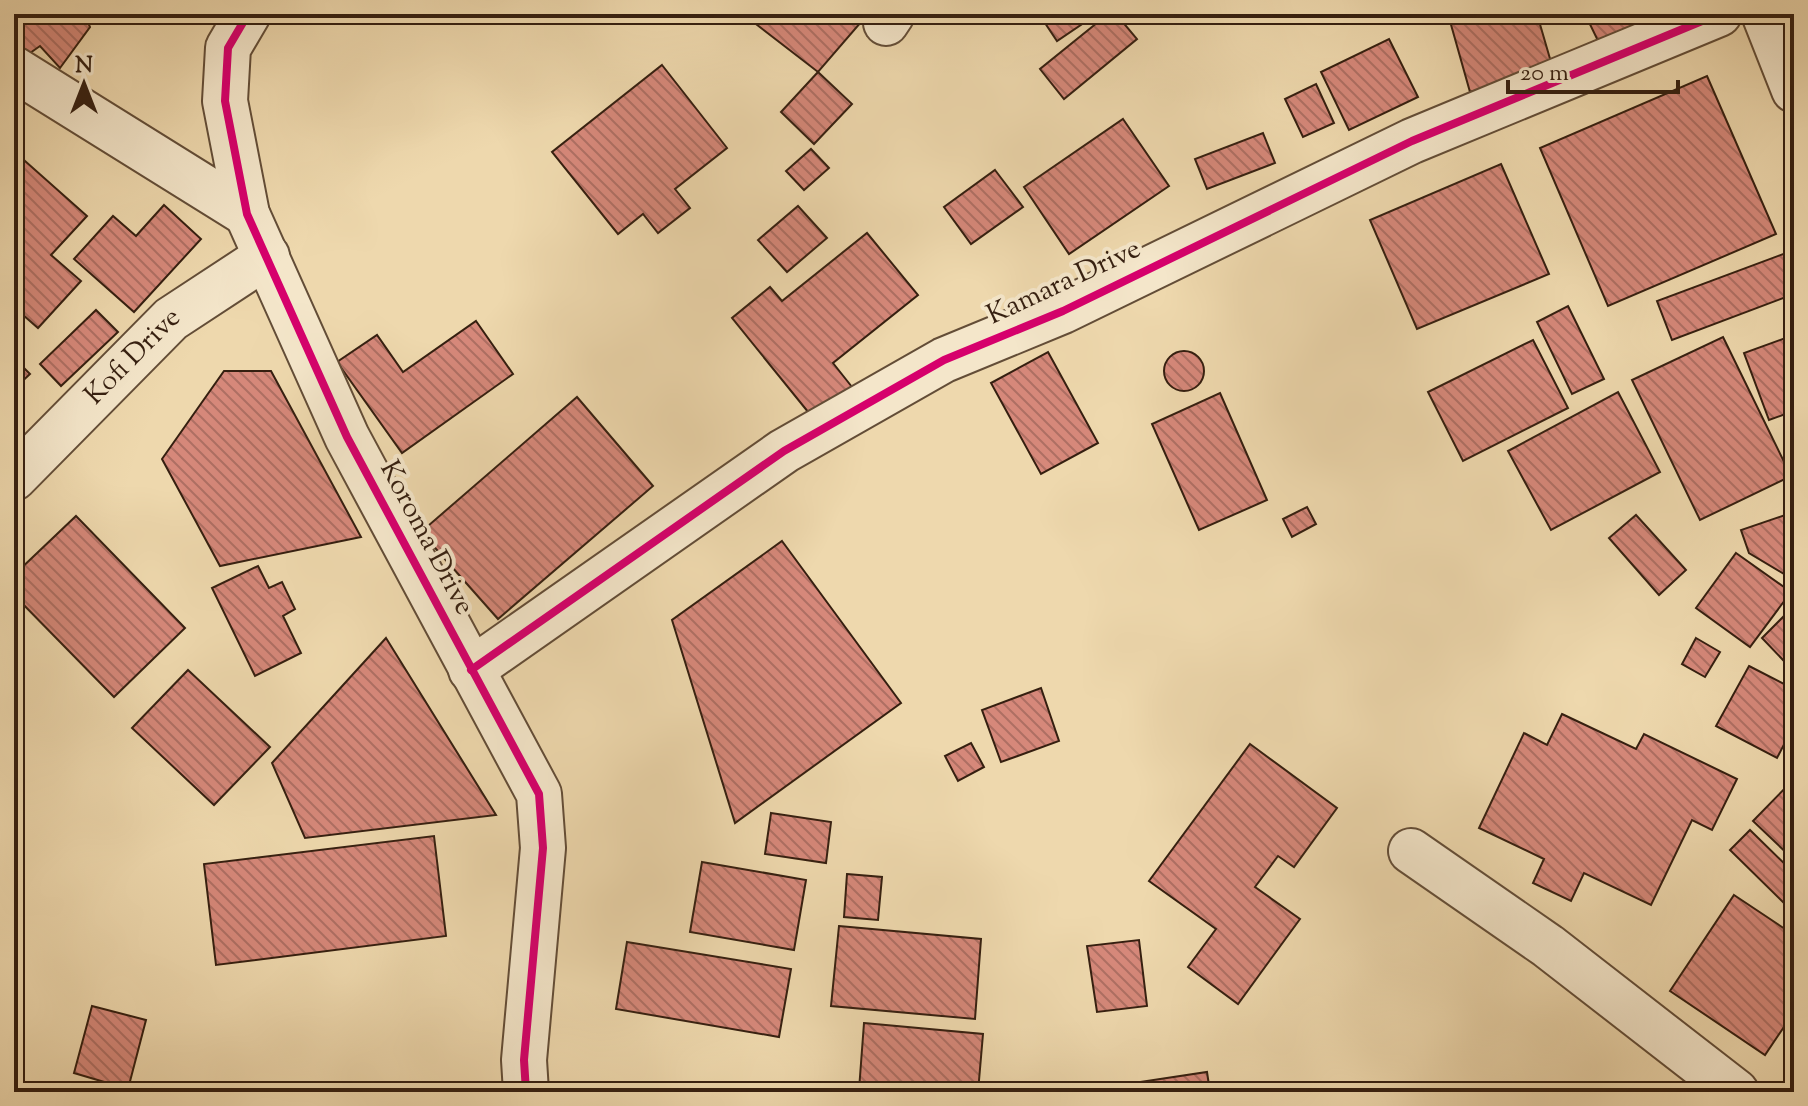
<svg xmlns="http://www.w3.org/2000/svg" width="1808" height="1106" viewBox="0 0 1808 1106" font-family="'Sorts Mill Goudy',serif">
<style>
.building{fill:url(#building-back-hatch);stroke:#351f10;stroke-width:2}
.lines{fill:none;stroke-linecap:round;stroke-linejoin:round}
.minor-casing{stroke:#634d37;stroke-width:48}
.minor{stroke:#f4e6ca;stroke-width:44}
.cycleway-casing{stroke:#f4e6ca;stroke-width:13}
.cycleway{stroke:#d6006c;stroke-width:8}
.labels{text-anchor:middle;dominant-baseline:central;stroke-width:8;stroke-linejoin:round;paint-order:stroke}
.street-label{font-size:28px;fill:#351f10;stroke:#f4e6ca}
</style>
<defs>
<pattern id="building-back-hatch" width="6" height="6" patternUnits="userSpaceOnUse" patternTransform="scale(2)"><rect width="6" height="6" fill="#d6887a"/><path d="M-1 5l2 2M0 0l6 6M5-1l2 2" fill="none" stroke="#ae6f63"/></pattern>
</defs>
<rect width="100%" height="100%" fill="#eed8ad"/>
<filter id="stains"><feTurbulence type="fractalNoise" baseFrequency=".0025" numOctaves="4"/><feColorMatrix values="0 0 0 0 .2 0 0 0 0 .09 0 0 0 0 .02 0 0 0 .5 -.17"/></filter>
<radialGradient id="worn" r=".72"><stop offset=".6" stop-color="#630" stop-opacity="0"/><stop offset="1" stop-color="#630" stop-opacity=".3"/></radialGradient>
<!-- building -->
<g class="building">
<path d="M14,14H90L87,20L90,27L60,68L40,46L30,53L14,41Z"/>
<path d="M743,14H868L818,72Z"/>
<path d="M1039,14H1097L1057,41Z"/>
<path d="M1108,14H1116L1137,39L1064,99L1040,69Z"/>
<path d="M1448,14H1537L1553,69L1470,92Z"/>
<path d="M1585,14H1662L1600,45Z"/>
<path d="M1389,39L1418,97L1349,130L1321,72Z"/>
<path d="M662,65L727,148L675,189L690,208L658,233L643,214L618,234L552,152Z"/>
<path d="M818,72L852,104L814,144L781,112Z"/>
<path d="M1707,76L1776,234L1608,306L1540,148Z"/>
<path d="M1316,84L1334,123L1303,137L1285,99Z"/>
<path d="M1123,119L1169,186L1069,254L1024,187Z"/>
<path d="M1263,133L1275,163L1207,189L1195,159Z"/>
<path d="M811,149L829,168L804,190L786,171Z"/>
<path d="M25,161L87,216L51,255L81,281L38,328L14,307V173Z"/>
<path d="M1501,164L1549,274L1417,329L1370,220Z"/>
<path d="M995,170L1023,207L971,244L944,207Z"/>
<path d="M164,205L201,239L134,312L74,259L113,216L136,236Z"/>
<path d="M798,206L827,238L787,272L758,240Z"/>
<path d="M867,233L918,295L833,363L852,387L813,418L732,318L770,287L782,301Z"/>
<path d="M1786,253L1794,275V294L1672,340L1657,301Z"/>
<path d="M1568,306L1604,379L1572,394L1537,322Z"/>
<path d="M96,310L118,332L61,386L40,364Z"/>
<path d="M476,321L513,374L402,453L337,362L377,335L403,372Z"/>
<path d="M1794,335V411L1769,420L1744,353Z"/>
<path d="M1723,337L1791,476L1700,520L1632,380Z"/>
<path d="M1533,340L1568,408L1463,461L1428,392Z"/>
<circle cx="1184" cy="371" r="20"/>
<path d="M1048,352L1098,443L1041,474L991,383Z"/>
<path d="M14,358L30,374L14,389Z"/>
<path d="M224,371H271L361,537L220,566L162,459Z"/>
<path d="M1618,392L1660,472L1551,530L1508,451Z"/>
<path d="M1220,393L1267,500L1199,530L1152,424Z"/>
<path d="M577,397L653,486L498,619L421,532Z"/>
<path d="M1307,507L1316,524L1292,537L1283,519Z"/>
<path d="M1794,512V580L1749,553L1741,530Z"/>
<path d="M1636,515L1686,570L1659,595L1609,538Z"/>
<path d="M76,516L185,628L114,697L14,595V575Z"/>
<path d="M782,541L901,703L735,823L672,620Z"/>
<path d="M1736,553L1791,592L1750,647L1696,608Z"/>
<path d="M258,566L269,588L282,582L295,609L283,616L301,653L255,676L212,588Z"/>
<path d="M1794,606V649L1783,660L1762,638Z"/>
<path d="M386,638L496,815L305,838L272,763Z"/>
<path d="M1696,638L1720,652L1705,677L1682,664Z"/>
<path d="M1749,666L1794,689V725L1777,758L1716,726Z"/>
<path d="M188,670L270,747L214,805L132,728Z"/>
<path d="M1041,688L1059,741L1001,762L982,710Z"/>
<path d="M1562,714L1636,749L1644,734L1737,779L1712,830L1692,820L1651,905L1584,873L1571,901L1533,883L1544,859L1479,828L1524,733L1547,745Z"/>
<path d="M971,743L984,767L958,781L945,756Z"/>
<path d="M1250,744L1337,808L1294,867L1278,856L1255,887L1300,919L1238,1004L1188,967L1216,929L1149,881Z"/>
<path d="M1794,779V860L1753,821Z"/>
<path d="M771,813L831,822L826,863L765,854Z"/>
<path d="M1750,830L1794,873V903L1789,908L1730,850Z"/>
<path d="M434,836L446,936L216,965L204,864Z"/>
<path d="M702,862L806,880L794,950L690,932Z"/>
<path d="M847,874L882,877L878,920L844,917Z"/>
<path d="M1734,895L1794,935V1012L1765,1055L1670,991Z"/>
<path d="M839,926L981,939L975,1019L831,1006Z"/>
<path d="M1139,940L1147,1006L1097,1012L1087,946Z"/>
<path d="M627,942L791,969L779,1037L616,1009Z"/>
<path d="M92,1006L146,1020L128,1089L74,1073Z"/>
<path d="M864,1023L983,1034L978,1092L859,1090Z"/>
<path d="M1207,1072L1210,1092H1100V1088Z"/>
</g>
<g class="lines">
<!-- minor casing -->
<g class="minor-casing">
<g id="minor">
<path d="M248,14L228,48L225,101L247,214L347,437L539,794L543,848L524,1060L526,1092"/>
<path d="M1764,14L1794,90"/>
<path d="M886,23L892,14"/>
<path d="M14,69L247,214"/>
<path id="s1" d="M14,478L171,319L267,256"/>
<path d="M471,670L784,451L944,360L1063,311L1412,141L1719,14"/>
<path d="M1411,851L1548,946L1736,1092"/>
</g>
</g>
<!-- minor -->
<use href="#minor" class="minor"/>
<!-- cycleway casing -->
<g class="cycleway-casing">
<g id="cycleway">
<path d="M248,14L228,48L225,101L247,214L347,437L539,794L543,848L524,1060L526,1092"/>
<path d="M471,670L784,451L944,360L1063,311L1412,141L1719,14"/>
</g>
</g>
<!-- cycleway -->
<use href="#cycleway" class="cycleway"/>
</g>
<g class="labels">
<!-- street labels -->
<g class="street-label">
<text transform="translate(1064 283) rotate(-25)">Kamara Drive</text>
<text stroke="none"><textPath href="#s1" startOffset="170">Kofi Drive</textPath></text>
<text transform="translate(426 538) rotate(62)">Koroma Drive</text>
</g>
</g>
<!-- margin -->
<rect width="1808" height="1106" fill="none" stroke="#eed8ad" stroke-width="48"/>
<rect x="16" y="16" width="1776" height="1074" fill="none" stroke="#351f10" stroke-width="4"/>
<rect x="24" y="24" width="1760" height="1058" fill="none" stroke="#351f10" stroke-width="2"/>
<!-- north arrow -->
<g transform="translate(84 84)" stroke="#f4e6ca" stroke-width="6" paint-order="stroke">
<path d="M0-6L14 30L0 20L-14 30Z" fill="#351f10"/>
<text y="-12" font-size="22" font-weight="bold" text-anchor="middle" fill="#351f10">N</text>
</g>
<!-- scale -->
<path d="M1508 80v12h170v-12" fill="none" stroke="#351f10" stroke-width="4"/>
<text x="1520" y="80" font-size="24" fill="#351f10" stroke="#f4e6ca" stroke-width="6" paint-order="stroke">20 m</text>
<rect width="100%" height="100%" filter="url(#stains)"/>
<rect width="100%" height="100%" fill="url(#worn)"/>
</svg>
